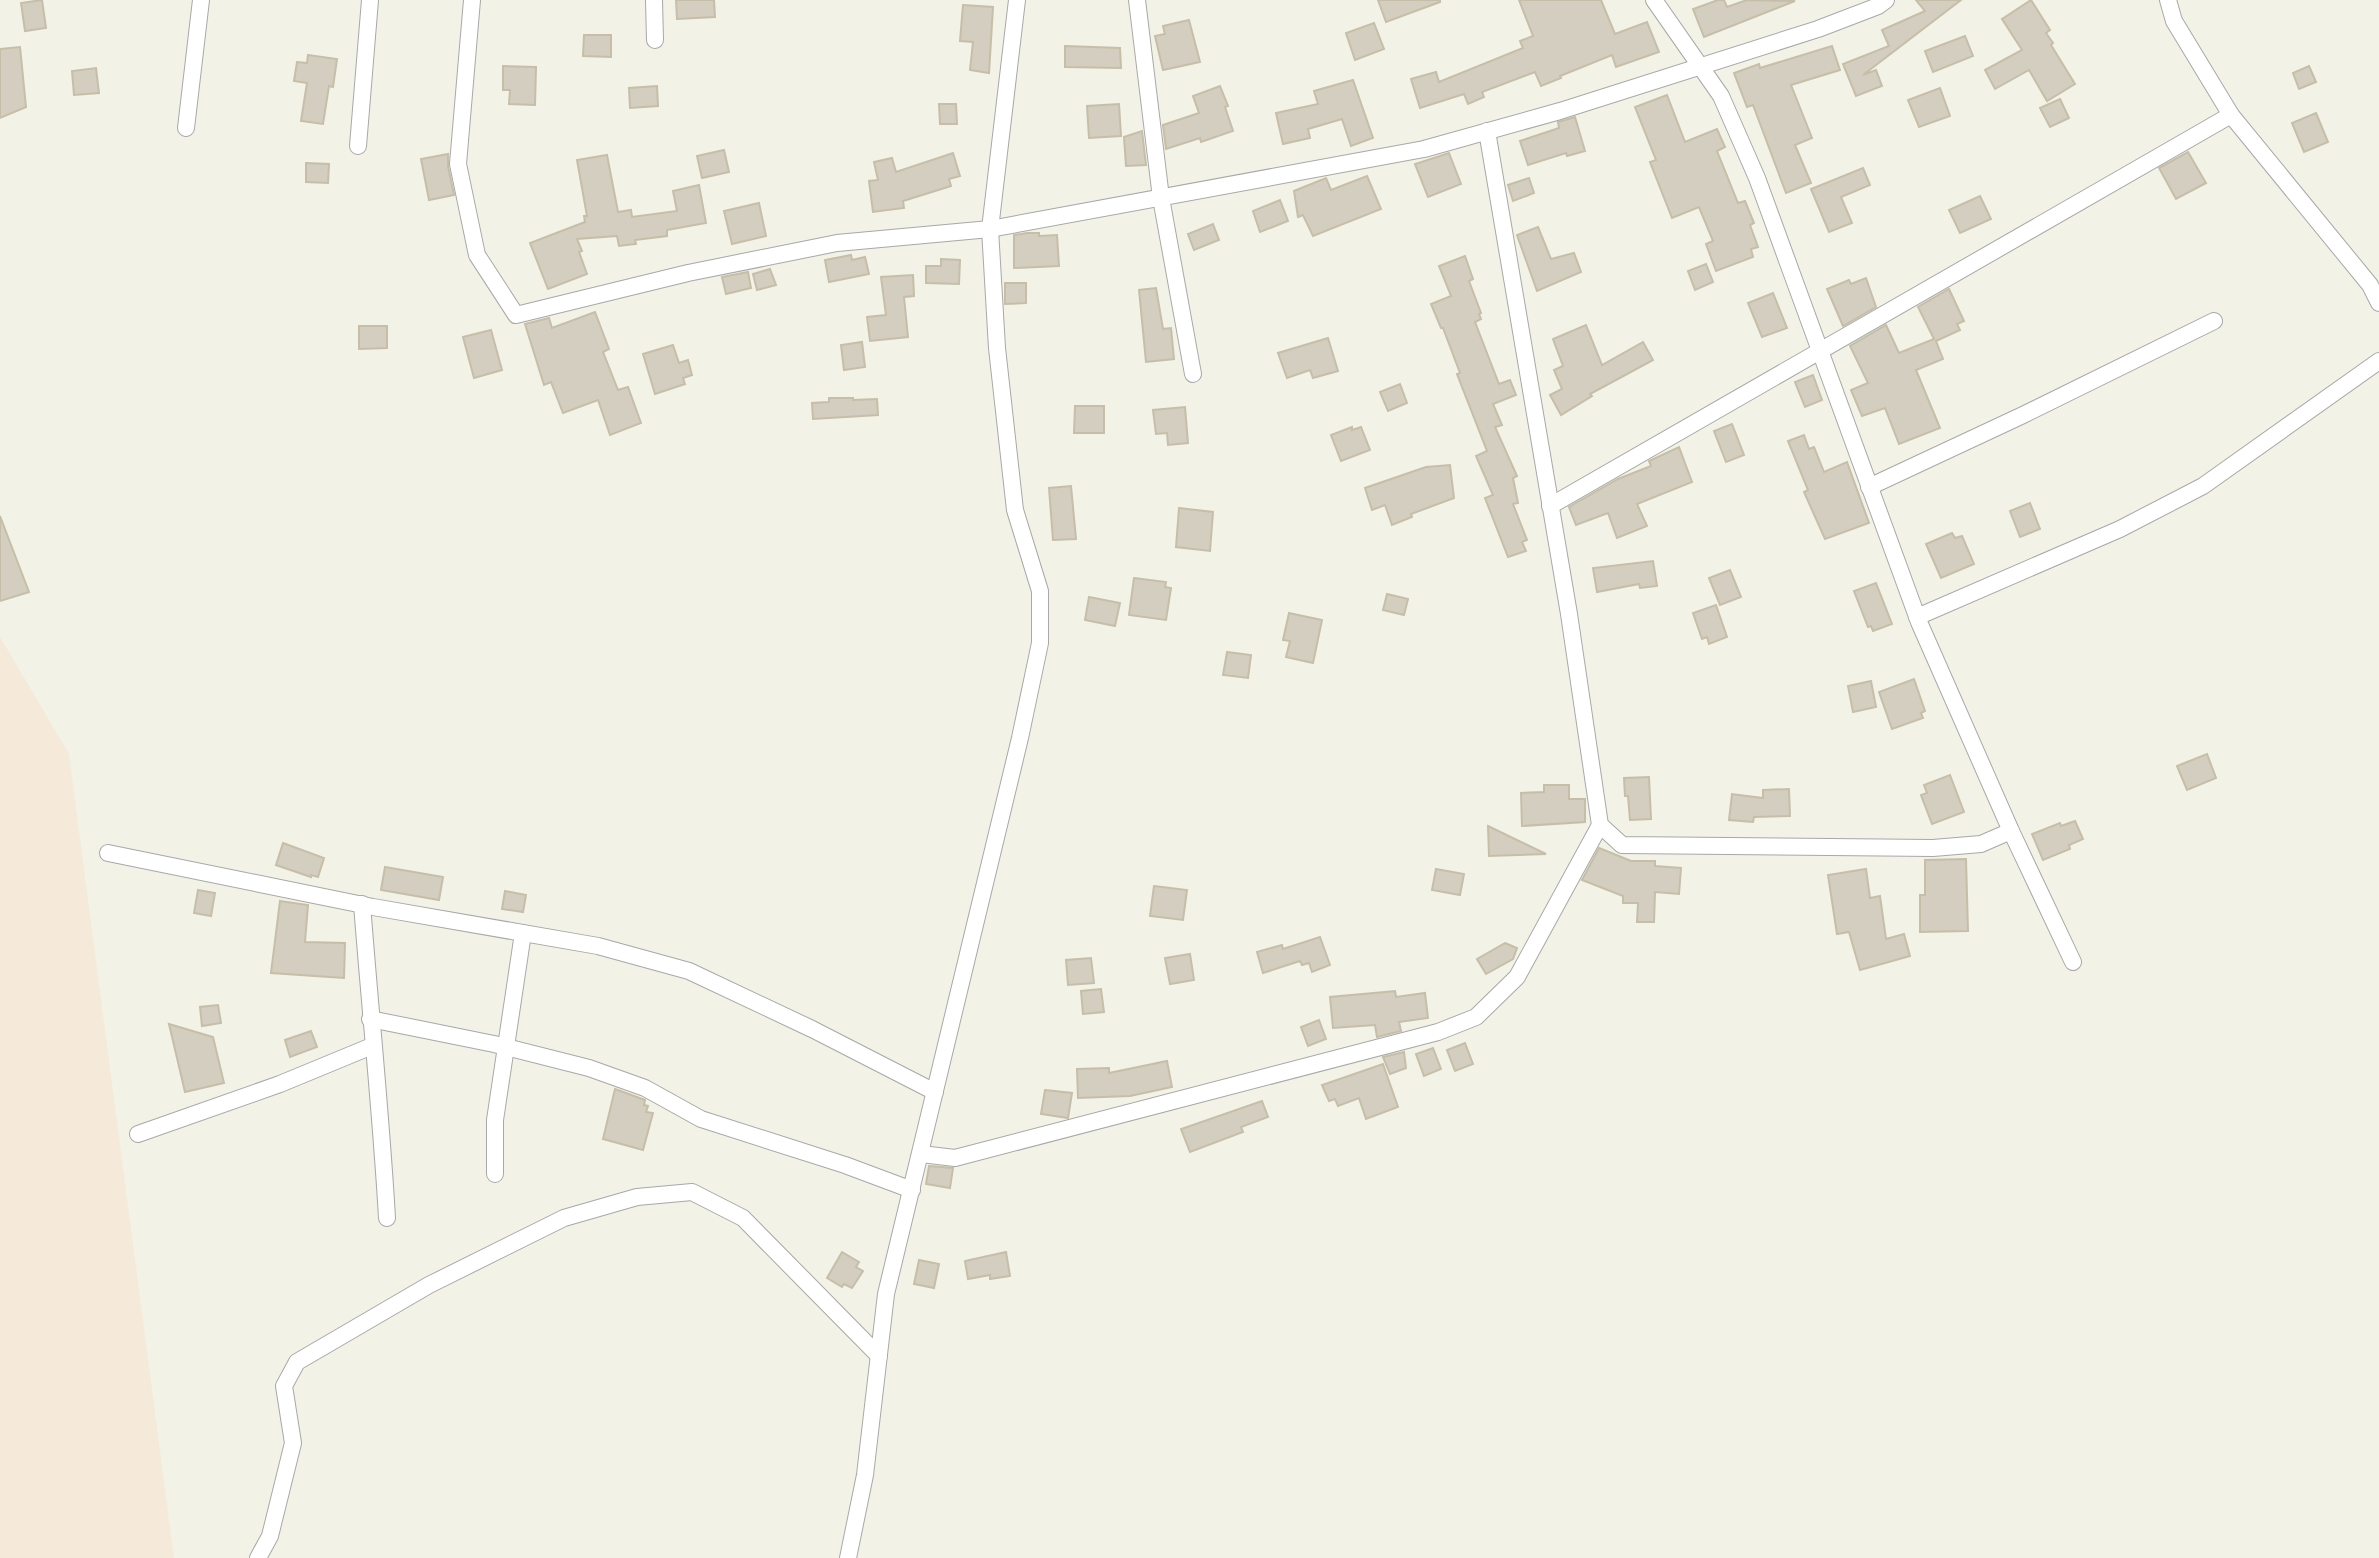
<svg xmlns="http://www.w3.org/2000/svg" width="2379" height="1558" viewBox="0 0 2379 1558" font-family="Figtree,sans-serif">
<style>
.military{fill:#f5e9da}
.building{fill:#d3cec0;stroke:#c6bea8;stroke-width:2}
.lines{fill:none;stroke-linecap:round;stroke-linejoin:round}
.minor-casing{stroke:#a8a8a8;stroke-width:18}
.minor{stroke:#fff;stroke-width:16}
</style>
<rect width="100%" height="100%" fill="#f2f2e7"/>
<!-- military -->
<path class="military" d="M0,637L69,754L174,1558H0Z"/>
<!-- building -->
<g class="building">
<path d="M42,0L46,28L25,31L21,3Z"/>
<path d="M676,0H714L715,17L677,19Z"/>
<path d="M1378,0H1440V2L1386,22Z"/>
<path d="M1519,0H1601L1615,34L1647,22L1659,52L1616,67L1612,55L1560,76L1561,78L1541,86L1535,72L1482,92L1484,97L1468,104L1464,94L1420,108L1411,79L1436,72L1439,82L1523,48L1520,41L1533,36Z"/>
<path d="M1718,0H1724L1727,7L1747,0L1795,1L1704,37L1693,9Z"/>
<path d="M1916,0H1961L1863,75L1876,70L1882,86L1856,96L1843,64L1889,46L1882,30L1925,11Z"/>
<path d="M2031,0L2050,30L2046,33L2053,43L2051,45L2075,84L2047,101L2029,70L1995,89L1985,70L2022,50L2002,19Z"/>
<path d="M963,5L993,7L989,73L970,70L973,42L960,41Z"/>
<path d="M1189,20L1200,62L1163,70L1155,36L1165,34L1163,26Z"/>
<path d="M1374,23L1384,49L1355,60L1346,33Z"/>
<path d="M584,35H611V57L583,56Z"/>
<path d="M1965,36L1973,56L1933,72L1925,51Z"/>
<path d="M1065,46L1120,48L1121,68L1065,67Z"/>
<path d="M1832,46L1840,70L1791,85L1812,138L1795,145L1811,183L1786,193L1753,105L1747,107L1734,73L1759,64L1760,68Z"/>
<path d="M20,47L26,107L0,118V49Z"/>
<path d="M308,55L337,59L333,87L329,86L323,124L301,121L307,83L294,81L297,62L307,63Z"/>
<path d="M503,66L536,67L535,105L509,104L510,90H503Z"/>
<path d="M2309,66L2316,82L2299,89L2293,73Z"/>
<path d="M96,68L99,93L74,95L72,71Z"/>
<path d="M1353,80L1373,138L1351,146L1342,119L1308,129L1310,138L1283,144L1276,113L1318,104L1314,91Z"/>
<path d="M657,86L658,106L630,108L629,88Z"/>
<path d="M1220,86L1228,106L1225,107L1233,131L1201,142L1200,138L1166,149L1163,125L1199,113L1193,96Z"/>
<path d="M1940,88L1950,116L1919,127L1908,100Z"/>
<path d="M1667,95L1685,142L1717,129L1725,147L1717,151L1738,203L1745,201L1754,223L1750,225L1758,247L1751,249L1753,257L1716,271L1706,244L1713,241L1699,207L1672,218L1650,162L1656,160L1635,107Z"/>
<path d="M2060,99L2069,118L2050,127L2040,108Z"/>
<path d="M939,104H956L957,124H940Z"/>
<path d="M1119,104L1121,136L1089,138L1087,106Z"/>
<path d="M2316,113L2328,142L2304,152L2292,123Z"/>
<path d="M1575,117L1585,151L1567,156L1566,153L1528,165L1520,141L1559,128L1558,122Z"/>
<path d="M1142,131L1146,165L1126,166L1124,137Z"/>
<path d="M724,150L729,172L702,178L697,156Z"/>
<path d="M2188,152L2206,183L2176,199L2159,168Z"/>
<path d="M953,153L960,176L949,179L951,186L903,201L904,208L873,212L869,181L878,180L874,162L892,158L896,172Z"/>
<path d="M1449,153L1461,184L1428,197L1415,164Z"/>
<path d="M448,154V166L454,195L429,200L421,159Z"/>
<path d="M607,155L618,212L631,210L632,217L677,211L673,191L699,185L706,223L667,230V236L635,240L636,244L619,246L617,236L577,239L582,251L579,252L587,274L548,289L530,243L585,222L584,216H587L577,160Z"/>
<path d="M306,163L329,164L328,183L306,182Z"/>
<path d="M1863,168L1870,185L1841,197L1852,223L1829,232L1811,189Z"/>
<path d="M1367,176L1381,209L1313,236L1303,215L1298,217L1294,191L1326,178L1331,190Z"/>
<path d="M1529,178L1534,193L1513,201L1508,185Z"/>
<path d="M1980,196L1991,219L1960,233L1949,210Z"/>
<path d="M1280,200L1288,221L1260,232L1253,211Z"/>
<path d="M759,203L766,236L732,244L724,211Z"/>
<path d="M1213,224L1219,240L1194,250L1188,234Z"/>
<path d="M1538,227L1551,259L1574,253L1581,272L1537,291L1517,235Z"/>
<path d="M1027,233H1039V236L1057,235L1059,266L1014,268V235Z"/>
<path d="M851,255L852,260L865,257L869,274L829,282L825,260Z"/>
<path d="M1465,256L1473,279L1469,281L1481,313L1479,314L1481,319L1475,322L1499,384L1510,380L1516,395L1493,404L1502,425L1495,427L1517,476L1513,478L1518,503L1513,504L1527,540L1522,542L1526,551L1508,557L1485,498L1493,495L1476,456L1487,451L1457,374L1460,373L1443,328H1441L1431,304L1451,296L1439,266Z"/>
<path d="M941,259L960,260L959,284L926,283V266H941Z"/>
<path d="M1706,264L1713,282L1695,290L1688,271Z"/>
<path d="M770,269L776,285L757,290L753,274Z"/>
<path d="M748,272L751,288L726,294L722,277Z"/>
<path d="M913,275L914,296L904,297L908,337L870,341L867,317L886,315L881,277Z"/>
<path d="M1866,278L1876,307L1843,326L1827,289L1849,280L1851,284Z"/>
<path d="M1005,283H1026V303L1005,304Z"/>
<path d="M1156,288L1163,329L1171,328L1174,359L1146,362L1139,290Z"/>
<path d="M1949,289L1964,321L1957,324L1960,330L1936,341L1943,359L1916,370L1940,428L1899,444L1885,408L1862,416L1851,390L1868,383L1850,346L1886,325L1899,353L1934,339L1918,307Z"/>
<path d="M1773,293L1787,328L1762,337L1748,303Z"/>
<path d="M595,312L609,349L603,352L618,390L628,387L641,423L610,435L598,400L563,413L551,382L544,385L525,324L549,318L552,328Z"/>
<path d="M1586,325L1602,365L1643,342L1653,360L1590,394L1592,396L1561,415L1550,395L1562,389L1554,370L1563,366L1553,339Z"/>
<path d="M359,326H387V348L359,349Z"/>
<path d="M491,330L502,370L474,378L463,337Z"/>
<path d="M1328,338L1338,371L1313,378L1310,370L1287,378L1278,353Z"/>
<path d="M862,342L865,367L844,370L841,345Z"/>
<path d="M673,345L679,363L688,360L692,375L683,378L685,384L655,394L643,354Z"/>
<path d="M1813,375L1822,400L1805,407L1795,382Z"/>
<path d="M1400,384L1407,403L1388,411L1380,392Z"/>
<path d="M829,398H853V400L877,399L878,415L813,419L812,403L829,402Z"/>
<path d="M1075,406H1104V433H1074Z"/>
<path d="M1185,407L1188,443L1168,445L1167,433L1156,434L1153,410Z"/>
<path d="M1732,424L1744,455L1726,462L1714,431Z"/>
<path d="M1352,427V430L1361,427L1370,450L1341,461L1331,435Z"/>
<path d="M1804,435L1809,449L1814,447L1824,472L1847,462L1869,523L1825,539L1804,492L1808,490L1788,441Z"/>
<path d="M1679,447L1692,482L1637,504L1647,526L1617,538L1608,513L1576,525L1569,507L1618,479L1651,466L1649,461Z"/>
<path d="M1450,465L1454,498L1411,514L1412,517L1392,525L1385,505L1372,510L1365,488L1426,467Z"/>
<path d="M1071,486L1076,539L1053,540L1049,488Z"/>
<path d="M2030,503L2040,529L2020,537L2010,511Z"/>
<path d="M1179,508L1213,512L1210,551L1176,547Z"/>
<path d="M0,516L29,592L0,601Z"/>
<path d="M1952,533L1955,538L1962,536L1974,564L1941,578L1926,544Z"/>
<path d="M1653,561L1657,586L1640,588L1639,584L1597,592L1593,568Z"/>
<path d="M1730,570L1741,597L1720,605L1709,578Z"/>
<path d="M1134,578L1166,582L1165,587L1171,588L1166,620L1129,615Z"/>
<path d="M1876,583L1892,624L1873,631L1871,626L1868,627L1854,591Z"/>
<path d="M1387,594L1408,599L1404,615L1383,610Z"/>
<path d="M1089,597L1120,603L1115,626L1085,620Z"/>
<path d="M1716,605L1727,637L1709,644L1707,637L1702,639L1693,613Z"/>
<path d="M1289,613L1322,620L1313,663L1286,657L1290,641L1283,640Z"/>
<path d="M1227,652L1251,655L1248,678L1223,675Z"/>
<path d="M1914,679L1925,711L1921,713L1923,718L1892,729L1879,692Z"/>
<path d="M1871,681L1876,707L1853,712L1848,686Z"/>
<path d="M2207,754L2216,778L2187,790L2177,766Z"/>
<path d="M1950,775L1964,812L1932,824L1921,795L1927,793L1924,785Z"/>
<path d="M1649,777L1651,819L1630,820L1628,796H1625L1624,778Z"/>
<path d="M1544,785H1569V799H1585V822L1522,826L1521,793L1544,792Z"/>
<path d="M1789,789L1790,816L1754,817L1753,822L1729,820L1732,794L1763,798V790Z"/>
<path d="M2075,821L2083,839L2069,845L2070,849L2043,860L2032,834L2060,823L2061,826Z"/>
<path d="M1488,826L1546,854L1489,856Z"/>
<path d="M283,843L324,858L318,877L311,875V877L276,865Z"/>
<path d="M1599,848L1631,861H1655V866L1681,868L1679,894L1655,892L1654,922H1637L1638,903H1623V896L1582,880Z"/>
<path d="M1966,859L1968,931L1920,932V895H1925V860Z"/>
<path d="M385,867L443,877L439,900L381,890Z"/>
<path d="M1436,869L1464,874L1460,895L1432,890Z"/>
<path d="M1866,869L1870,898L1880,896L1886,939L1904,934L1910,956L1860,970L1849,932L1837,934L1828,875Z"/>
<path d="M1154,886L1187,890L1183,920L1150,916Z"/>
<path d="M198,890L215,893L211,916L194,913Z"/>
<path d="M505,891L526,895L523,912L502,909Z"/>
<path d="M280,901L308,905L305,942L345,943L344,978L271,973Z"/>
<path d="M1320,937L1330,965L1312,972L1309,963L1302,965L1300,961L1263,973L1257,952L1282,945L1283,949Z"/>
<path d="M1505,943L1517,948L1513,959L1486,974L1477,959Z"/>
<path d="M1190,954L1194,980L1170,984L1165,958Z"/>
<path d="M1091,958L1094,983L1068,985L1066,960Z"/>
<path d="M1101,989L1104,1012L1083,1014L1081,991Z"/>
<path d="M1395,991L1396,997L1425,993L1428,1018L1399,1022L1401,1031L1377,1037L1375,1025L1333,1028L1330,997Z"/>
<path d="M218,1005L221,1023L202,1026L200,1007Z"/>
<path d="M1319,1020L1326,1039L1308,1046L1301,1027Z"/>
<path d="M169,1024L213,1037L224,1083L185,1092Z"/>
<path d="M311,1031L317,1047L290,1057L285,1040Z"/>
<path d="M1465,1043L1473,1064L1455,1071L1447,1050Z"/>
<path d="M1433,1048L1441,1069L1424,1076L1416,1054Z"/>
<path d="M1404,1052L1406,1068L1390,1074L1383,1057Z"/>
<path d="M1167,1061L1172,1087L1130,1096L1078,1098L1077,1069L1109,1068V1073Z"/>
<path d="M1383,1064L1398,1107L1366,1119L1359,1098L1338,1106L1335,1099L1329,1101L1322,1085Z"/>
<path d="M615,1089L645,1100L644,1105L648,1106L646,1112L653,1113L643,1150L603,1139Z"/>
<path d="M1045,1090L1072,1093L1068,1118L1041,1114Z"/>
<path d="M1262,1101L1268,1117L1241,1127L1243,1132L1190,1152L1181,1129Z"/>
<path d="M929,1166L953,1168L950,1188L926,1184Z"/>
<path d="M842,1252L859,1262L856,1267L863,1271L852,1288L844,1284L842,1287L827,1278Z"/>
<path d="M1006,1252L1010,1276L990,1279V1275L968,1279L965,1261Z"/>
<path d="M919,1260L939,1264L934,1288L914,1284Z"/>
</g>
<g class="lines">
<!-- minor casing -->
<g class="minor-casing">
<g id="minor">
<path d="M472,0L458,164L477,255L516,315L688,273L837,243L990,229L1424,149L1560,111L1818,29L1878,6L1886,0"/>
<path d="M654,0L655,40"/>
<path d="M1137,0L1161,198L1193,374"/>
<path d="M1654,0L1721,96L1757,178L1919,622L2011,831L2073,962"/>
<path d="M2168,0L2174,21L2231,115L2370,285L2379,303"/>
<path d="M186,128L201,0"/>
<path d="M1487,131L1569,614L1600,825L1622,845L1933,848L1981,844L2011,831"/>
<path d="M358,146L370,0"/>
<path d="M1869,487L2023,415L2214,321"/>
<path d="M1550,506L2231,115"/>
<path d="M1917,617L2120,529L2203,486L2379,361"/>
<path d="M108,853L373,907L598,946L689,971L812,1029L935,1092"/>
<path d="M362,904C370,1009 381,1113 387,1218"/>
<path d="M370,1019L494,1044L589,1068L645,1088L701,1119L845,1165L912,1190"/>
<path d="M138,1134L280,1084L372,1046"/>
<path d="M921,1154L955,1158L1438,1032L1476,1017L1517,977L1600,825"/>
<path d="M495,1174V1120L523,933"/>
<path d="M258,1558L270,1536L293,1443L284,1386L297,1362L429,1285L564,1218L637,1197L692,1192L743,1218L879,1356"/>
<path d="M848,1558L865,1475L886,1294L1020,738L1040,643V591L1015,510L997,348L990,229L1017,0"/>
</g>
</g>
<!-- minor -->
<use href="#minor" class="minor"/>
</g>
</svg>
